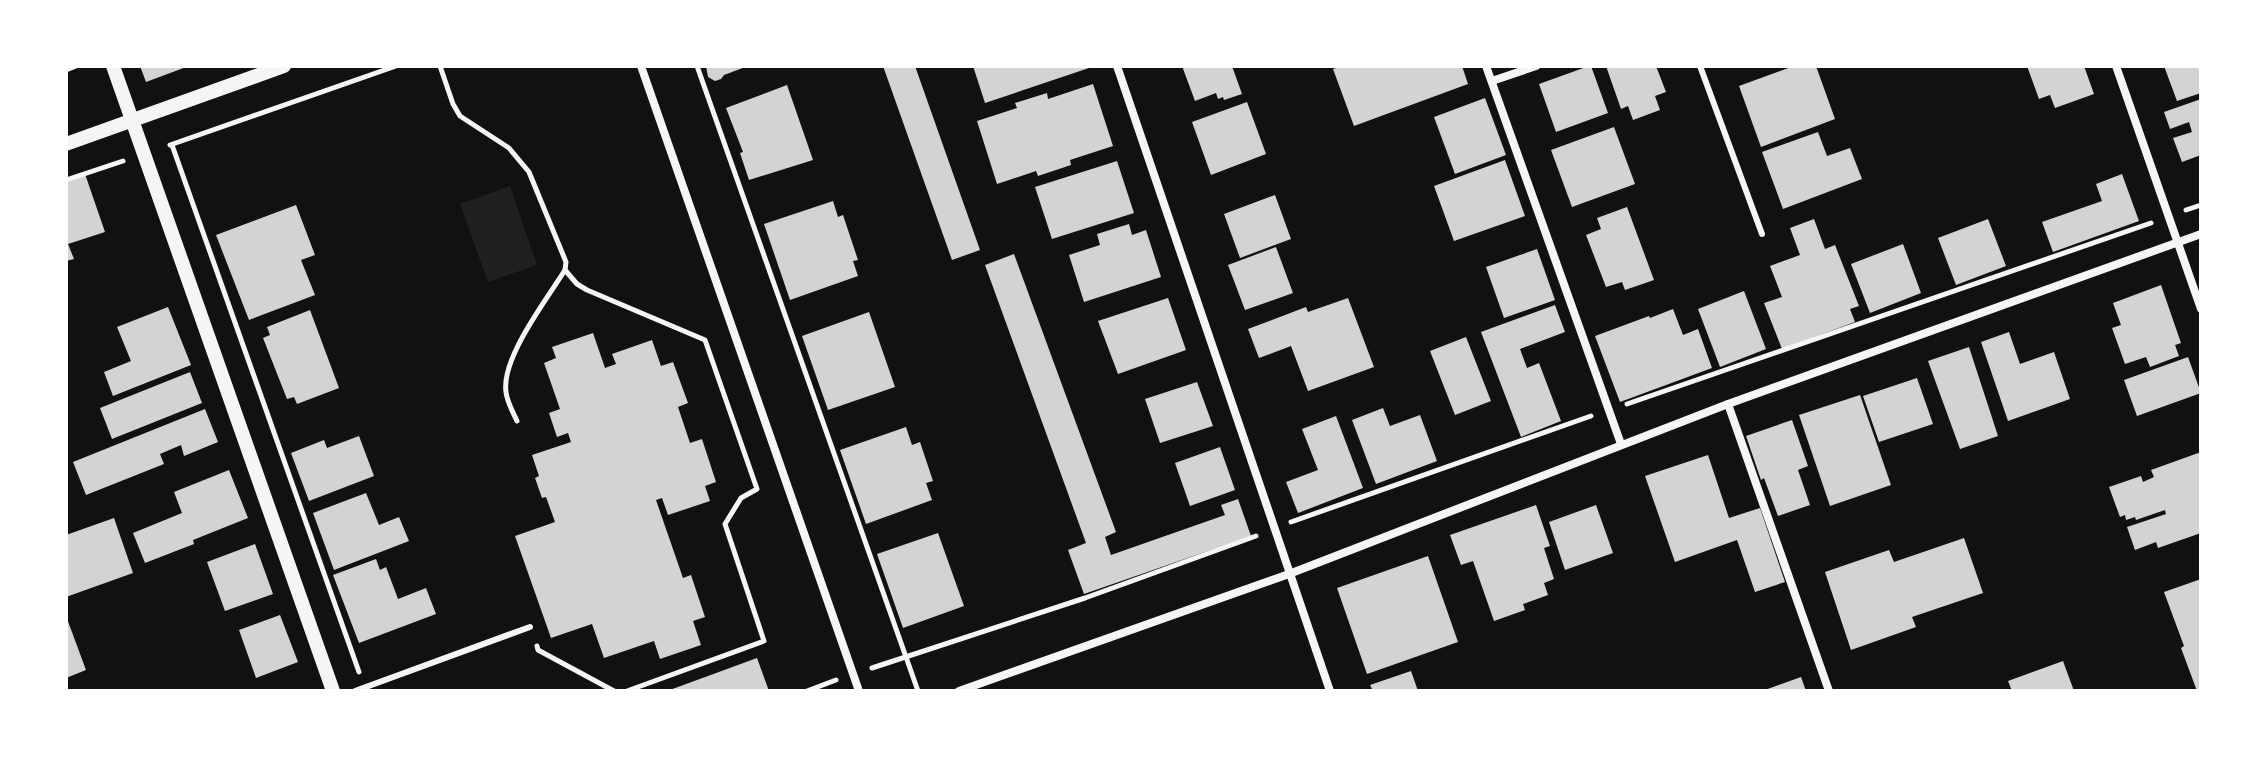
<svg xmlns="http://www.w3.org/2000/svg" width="2267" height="757" viewBox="0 0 2267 757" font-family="Raleway,sans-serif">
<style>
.green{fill:#202020}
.building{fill:#d3d3d3}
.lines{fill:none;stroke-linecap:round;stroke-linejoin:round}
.path{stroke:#f5f5f5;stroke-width:5}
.service{stroke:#f5f5f5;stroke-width:6}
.minor{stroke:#f5f5f5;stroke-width:8}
.tertiary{stroke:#f5f5f5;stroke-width:14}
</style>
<rect width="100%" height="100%" fill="#111"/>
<!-- green -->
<path class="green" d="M510,186L537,265L488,282L460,204Z"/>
<!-- building -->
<g class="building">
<path d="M140,66H189L146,82Z"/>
<path d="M706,66H748L724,75L721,79L715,81L708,77Z"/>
<path d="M883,66H915L980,250L952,260Z"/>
<path d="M973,66H1092V67L985,103Z"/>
<path d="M1182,66H1232L1242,94L1224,100L1223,97L1218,99L1216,93L1195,101Z"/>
<path d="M1342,66H1462L1468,84L1354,126L1333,69Z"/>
<path d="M1589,66H1591L1608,113L1556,132L1539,84Z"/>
<path d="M1606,66H1656L1666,92L1655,96L1660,110L1633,120L1628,106L1621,109Z"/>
<path d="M1794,66H1816L1835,119L1761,147L1739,86Z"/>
<path d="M2027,66H2084L2094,94L2055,108L2050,95L2039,99Z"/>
<path d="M2164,66H2201V93L2177,101Z"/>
<path d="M1093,84L1113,146L1070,160L1071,165L1038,176L1036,171L997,184L977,121L1017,108L1015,103L1047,93L1048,99Z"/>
<path d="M787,85L813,160L749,180L740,153L743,152L726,108Z"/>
<path d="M1485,98L1506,155L1455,174L1434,117Z"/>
<path d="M2201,99V155L2182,162L2173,138L2192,132L2189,122L2170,129L2164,112Z"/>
<path d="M1247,102L1266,154L1211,175L1192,122Z"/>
<path d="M1614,127L1635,184L1572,207L1551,150Z"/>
<path d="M1818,132L1827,156L1850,148L1862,179L1783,209L1762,152Z"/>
<path d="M1505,160L1525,216L1454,241L1434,186Z"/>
<path d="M1117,161L1134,213L1052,239L1035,187Z"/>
<path d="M85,174L105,232L68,244L74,259L66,261V181Z"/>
<path d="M2122,174L2139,221L2053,252L2042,222L2102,201L2096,184Z"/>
<path d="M1275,195L1291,239L1240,258L1224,214Z"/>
<path d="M833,201L838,217L843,215L858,260L853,261L858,276L790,300L764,224Z"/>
<path d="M296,205L315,255L301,260L315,295L249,320L216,235Z"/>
<path d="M1627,207L1654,280L1625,290L1622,282L1606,287L1586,235L1601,229L1597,218Z"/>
<path d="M1814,219L1825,249L1835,245L1859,306L1850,309L1855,322L1782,349L1764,303L1782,297L1770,266L1800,255L1790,228Z"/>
<path d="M1988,219L2006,266L1956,285L1938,238Z"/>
<path d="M1129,224L1132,235L1146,230L1161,277L1084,302L1069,255L1100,245L1097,234Z"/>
<path d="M1903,244L1921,293L1870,313L1851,264Z"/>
<path d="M1276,247L1293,293L1245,310L1228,265Z"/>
<path d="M1537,249L1555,300L1504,318L1486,267Z"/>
<path d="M1014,254L1116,532L1105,537L1111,555L1225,515L1221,505L1238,499L1251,536L1084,594L1068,550L1086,543L985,265Z"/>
<path d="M2161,285L2181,343L2175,345L2179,356L2150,367L2146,357L2125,364L2112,328L2121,325L2113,303Z"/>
<path d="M1744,291L1766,349L1720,367L1698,309Z"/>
<path d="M1168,298L1186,350L1118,374L1098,321Z"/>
<path d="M1348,298L1374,367L1308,391L1291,346L1259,358L1248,329L1306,307L1308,312Z"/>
<path d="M1555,305L1565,332L1520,349L1527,368L1539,363L1561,421L1521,437L1481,332Z"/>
<path d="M168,307L191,365L113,396L104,372L131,361L117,327Z"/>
<path d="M1673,309L1683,335L1698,329L1712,368L1620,402L1595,336L1649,316L1650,318Z"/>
<path d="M310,310L339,388L297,404L294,397L287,399L263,338L270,335L267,327Z"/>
<path d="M869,312L895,387L828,410L802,336Z"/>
<path d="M2009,332L2020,364L2054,352L2070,399L2008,421L1981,342Z"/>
<path d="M593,333L605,368L616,364L612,354L652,340L661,366L673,362L688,403L678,407L690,443L702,439L716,482L705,486L710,501L668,515L662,498L656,500L683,578L691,575L705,617L693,621L701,645L660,659L654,641L604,658L592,624L551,638L515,536L555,522L546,497L542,498L535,478L539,476L532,455L571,442L568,433L557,437L549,413L560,409L544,363L556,358L552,347Z"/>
<path d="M1466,337L1491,401L1455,415L1430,351Z"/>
<path d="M1969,347L1998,436L1960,449L1928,361Z"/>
<path d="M2188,357L2201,393L2137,416L2124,380Z"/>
<path d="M190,372L202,403L112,439L100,408Z"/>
<path d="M1917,378L1933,424L1879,442L1863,396Z"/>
<path d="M1197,382L1213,426L1160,443L1145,399Z"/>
<path d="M1860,395L1891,485L1830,506L1799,415Z"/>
<path d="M1383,408L1390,426L1420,415L1437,461L1376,484L1352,420Z"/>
<path d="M205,409L218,442L184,456L181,445L160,454L164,464L86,495L73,462Z"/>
<path d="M1336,416L1363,488L1298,513L1286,482L1318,470L1302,429Z"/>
<path d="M1792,420L1808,466L1798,470L1810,505L1778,516L1764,478L1761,480L1746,436Z"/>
<path d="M906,427L912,445L920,442L933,481L926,483L932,500L866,524L840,450Z"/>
<path d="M359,436L374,476L309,501L291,453L324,440L327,448Z"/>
<path d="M1220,447L1235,490L1190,506L1175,463Z"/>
<path d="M2201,452V533L2158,548L2156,542L2135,550L2127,527L2166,514L2165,510L2136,520L2135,517L2126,520L2125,515L2120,517L2109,487L2141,476L2143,482L2154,477L2151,470Z"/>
<path d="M1708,455L1729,518L1760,508L1785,582L1755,592L1737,540L1675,562L1645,476Z"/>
<path d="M229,470L248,518L193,540L194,544L145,563L133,533L182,513L174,492Z"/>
<path d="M366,493L379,525L399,517L409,541L334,570L313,513Z"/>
<path d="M1536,505L1550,546L1544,548L1554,579L1544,583L1548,595L1523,604L1525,610L1494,621L1473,561L1461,565L1450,535Z"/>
<path d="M1596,505L1613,553L1565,570L1549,522Z"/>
<path d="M114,518L133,573L66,597V535Z"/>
<path d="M938,533L964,606L903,628L877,554Z"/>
<path d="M1964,538L1983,593L1912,617L1916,627L1851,650L1825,572L1889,550L1894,562Z"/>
<path d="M255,544L273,594L225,611L207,562Z"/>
<path d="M1428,556L1458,642L1367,674L1337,588Z"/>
<path d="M376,559L380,570L386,567L398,599L426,588L436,614L359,643L333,575Z"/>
<path d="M2201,579V690L2197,691L2181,648L2184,646L2164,592Z"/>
<path d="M280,615L298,662L256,678L239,630Z"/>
<path d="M66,616L86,670L66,678Z"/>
<path d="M757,658L769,691H667Z"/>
<path d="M2063,661L2074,691H2012L2008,681Z"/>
<path d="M1411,671L1418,691H1373L1370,685Z"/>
<path d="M1801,677L1806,691H1762Z"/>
</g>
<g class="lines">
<!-- path -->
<g class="path">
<path d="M440,66L453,104L460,116L509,148L529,172L566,262L565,270C547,299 501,358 506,392C507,402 513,412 517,421"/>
<path d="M697,66L918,691"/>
<path d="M66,70L76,66"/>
<path d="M170,145L396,66"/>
<path d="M172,145L359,672"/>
<path d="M66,180L123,161"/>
<path d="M2186,210L2201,205"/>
<path d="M565,270L577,284L587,290L705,340L757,489L741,498L725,524L764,641L627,691"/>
<path d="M1627,404L2151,223"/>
<path d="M1291,522L1591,416"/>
<path d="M537,646L538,650L614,691"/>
<path d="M872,668L1085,598L1256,536"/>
<path d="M807,691L836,680"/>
</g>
<!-- service -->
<g class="service">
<path d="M1700,66L1762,234"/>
<path d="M355,691L530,627"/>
</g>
<!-- minor -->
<g class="minor">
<path d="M641,66L859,691"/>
<path d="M1117,66L1330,691"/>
<path d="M1486,66L1621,444"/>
<path d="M2116,66L2201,309"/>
<path d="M1492,81L1536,66"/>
<path d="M1728,404L1829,691"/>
<path d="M959,691L1289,574L1728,404L2201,234"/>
</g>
<!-- tertiary -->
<g class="tertiary">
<path d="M113,66L333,691"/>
<path d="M66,144L284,66"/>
</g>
</g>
<!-- border -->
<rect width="2267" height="757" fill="none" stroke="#ffffff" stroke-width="136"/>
</svg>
